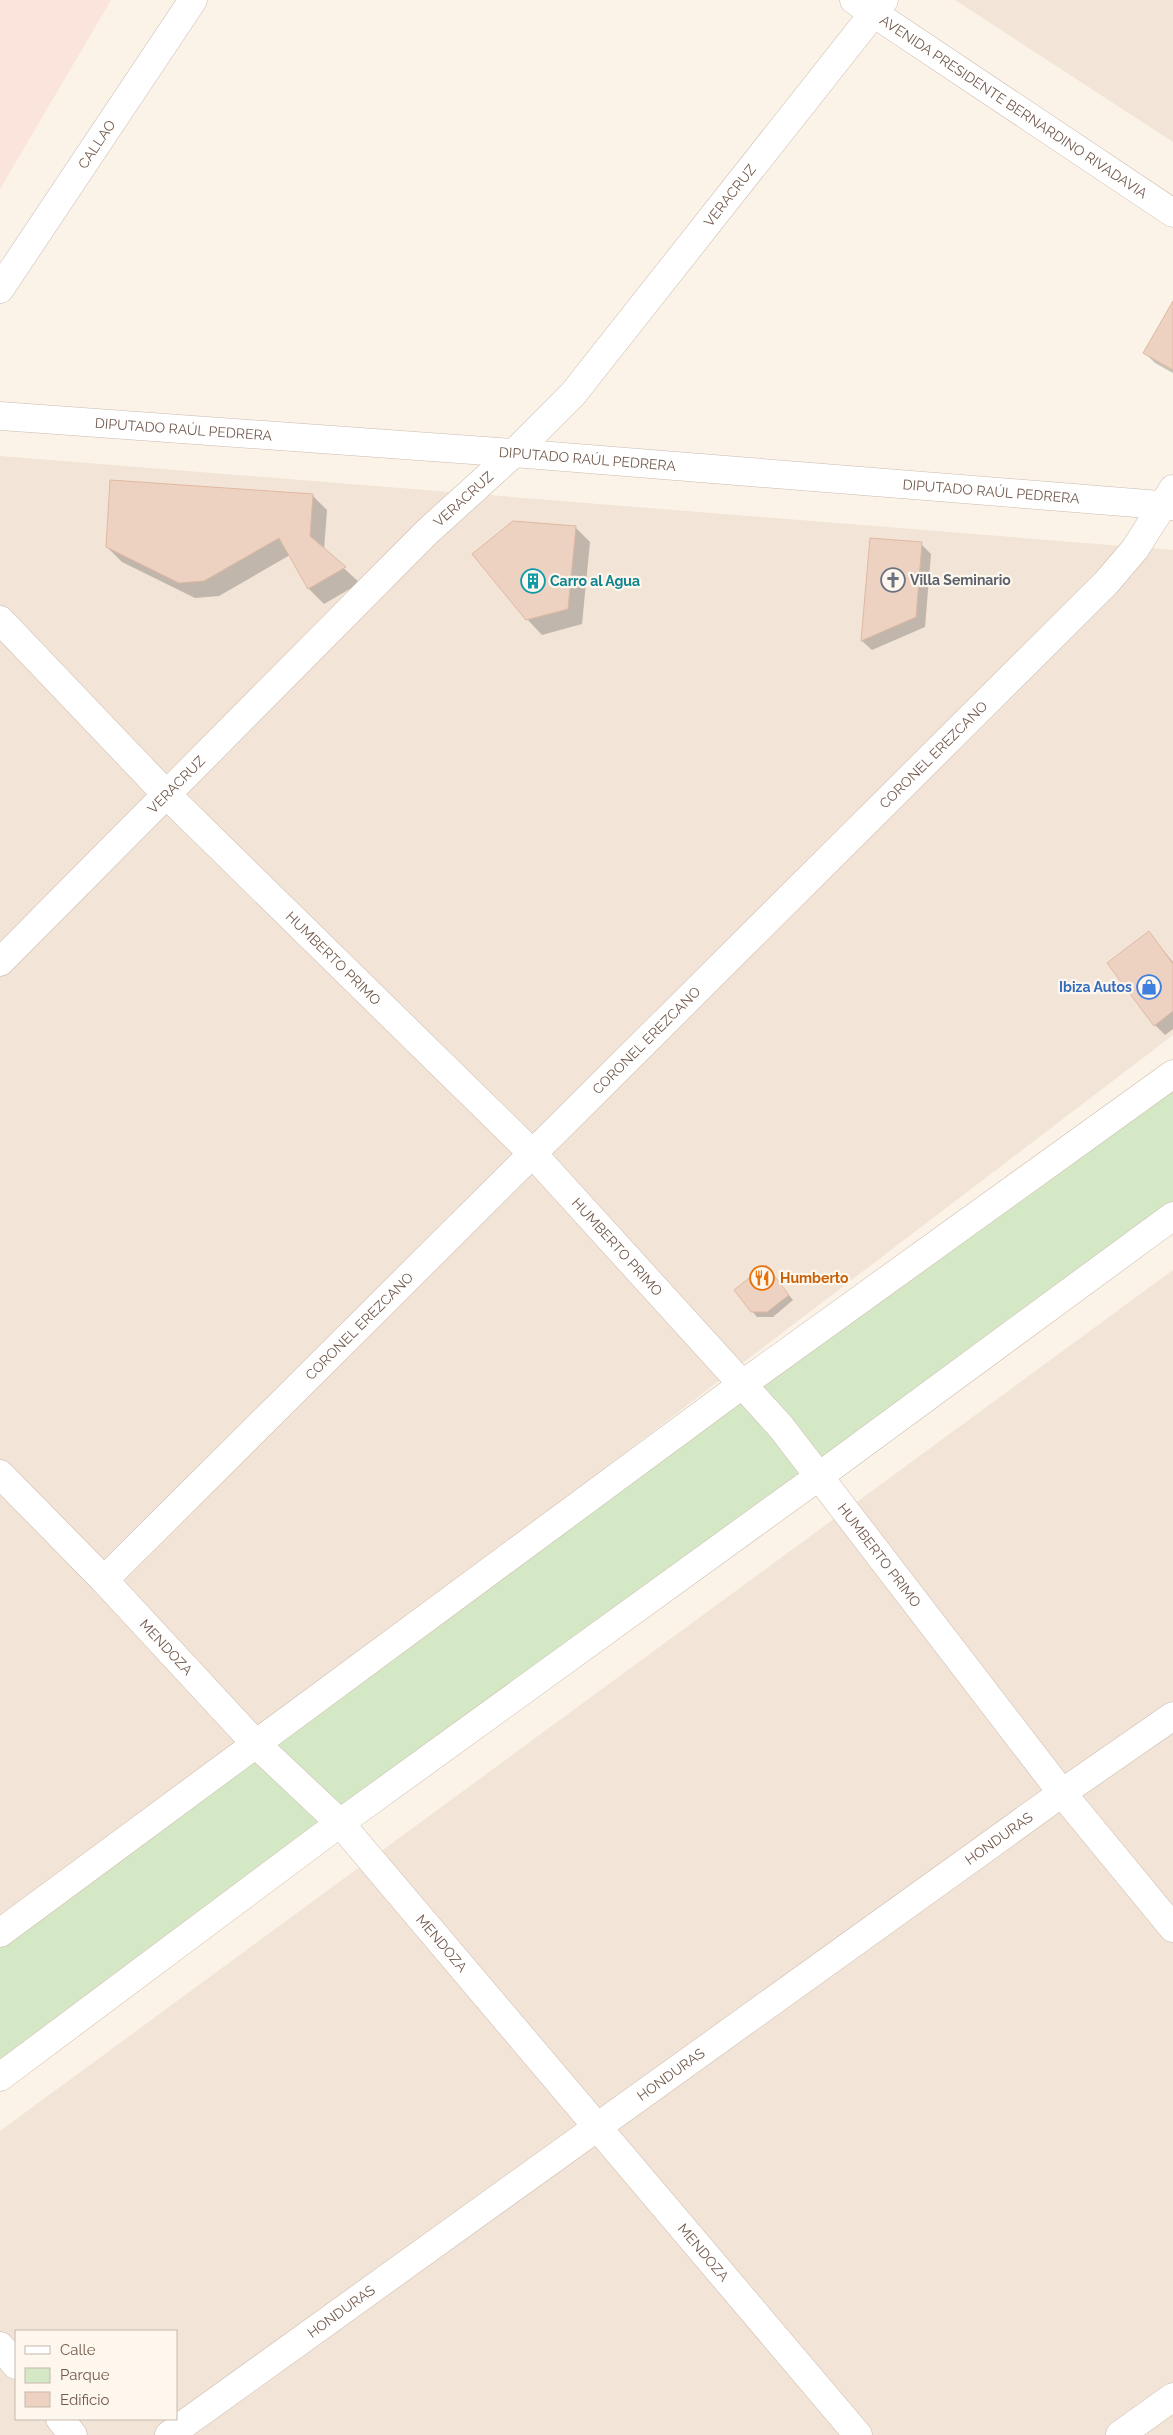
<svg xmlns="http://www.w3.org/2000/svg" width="1173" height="2435" viewBox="0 0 1173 2435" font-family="Raleway,sans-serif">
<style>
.residential{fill:#f2e4d6;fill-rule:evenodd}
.commercial{fill:#fae4dc}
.green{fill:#d5e8c6}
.shadow{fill:#0003}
.building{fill:#eed2c1;stroke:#e0b8a2}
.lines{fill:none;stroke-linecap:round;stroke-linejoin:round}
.minor-casing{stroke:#ccbaae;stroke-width:29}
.tertiary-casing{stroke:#ccbaae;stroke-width:29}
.secondary-casing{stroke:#cebbac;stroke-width:29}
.minor{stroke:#fff;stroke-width:28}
.tertiary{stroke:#fff;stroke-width:28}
.secondary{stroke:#fff;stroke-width:28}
.labels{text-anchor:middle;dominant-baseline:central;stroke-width:4.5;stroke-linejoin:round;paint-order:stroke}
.street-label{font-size:14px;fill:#735a4d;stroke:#fef7ed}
.worship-label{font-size:14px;font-weight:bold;fill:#5b616d;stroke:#fef7ed;text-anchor:start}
.culture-label{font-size:14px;font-weight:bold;fill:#0d838f;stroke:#fef7ed;text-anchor:start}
.shop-label{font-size:14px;font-weight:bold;fill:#366cbe;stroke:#fef7ed;text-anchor:end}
.food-label{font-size:14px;font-weight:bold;fill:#c56008;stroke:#fef7ed;text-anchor:start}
</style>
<rect width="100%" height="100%" fill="#fbf3e7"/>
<!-- residential -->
<g class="residential">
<path d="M955,0H1173V142Z"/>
<path d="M0,456L1173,550V1035L0,1929Z"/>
<path d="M1173,1270V2435H0V2131ZM16,2331H176V2419H16Z"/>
</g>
<!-- commercial -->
<path class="commercial" d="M0,0H111L0,189Z"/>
<!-- green -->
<path class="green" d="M1173,1074V1216L0,2077V1933Z"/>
<!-- shadow -->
<g class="shadow">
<path d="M1173,304V373L1155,363L1145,353Z"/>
<path d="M312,495L327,510L324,550L360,583L324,604L309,589L290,555L219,596L195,598L122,562L107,547Z"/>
<path d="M575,527L590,542L582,624L542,635L527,619Z"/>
<path d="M871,539L921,544L931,554L925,627L872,650L862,641Z"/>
<path d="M1149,933L1173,962V1029L1165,1035L1155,1025Z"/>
<path d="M770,1272L793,1300L773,1317H757L752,1311Z"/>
</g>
<!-- building -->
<g class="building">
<path d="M1173,301V370L1143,353Z"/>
<path d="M110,480L313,494L310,536L346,567L308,589L279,538L204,581L179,583L106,547Z"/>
<path d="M513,521L576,526L568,609L526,620L472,554Z"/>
<path d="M870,538L922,542L916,617L861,641Z"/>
<path d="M1149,931L1173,964V1011L1154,1026L1107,963Z"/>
<path d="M766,1265L789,1295L767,1312H751L734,1290Z"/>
</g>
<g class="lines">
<!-- minor casing -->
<g class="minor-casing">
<g id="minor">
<path id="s1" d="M0,289L193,0"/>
<path id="s2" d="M0,620L167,795L533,1154L781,1427L1062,1793L1173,1928"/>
<path id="s3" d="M0,962L427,532L514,453L573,394L884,0"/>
<path id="s4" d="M0,1474L104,1580L255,1743L340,1823L858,2435"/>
<path id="s5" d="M104,1580L1106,583L1135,549L1173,489"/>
<path d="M0,2346L16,2365"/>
<path d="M60,2419L73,2435"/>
<path id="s6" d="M169,2435L1062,1793L1173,1716"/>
<path d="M1120,2435L1173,2397"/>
</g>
</g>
<!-- tertiary casing -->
<g class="tertiary-casing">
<g id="tertiary">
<path id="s7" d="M854,0L1173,213"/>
<path id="s8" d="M0,416L514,453L1173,506"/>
</g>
</g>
<!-- secondary casing -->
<g class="secondary-casing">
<g id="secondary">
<path d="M0,1933L743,1384L1173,1074"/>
<path d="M0,2077L340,1823L818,1477L1173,1216"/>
</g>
</g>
<!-- minor -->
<use href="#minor" class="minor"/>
<!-- tertiary -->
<use href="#tertiary" class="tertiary"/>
<!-- secondary -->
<use href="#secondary" class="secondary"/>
</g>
<!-- icons -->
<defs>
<g id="church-ring" transform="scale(1.25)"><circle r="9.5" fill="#fef7ed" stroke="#6b7280" stroke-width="1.5"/><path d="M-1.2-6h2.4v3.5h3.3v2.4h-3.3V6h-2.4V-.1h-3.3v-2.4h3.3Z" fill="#6b7280"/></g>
<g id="building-ring" transform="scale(1.25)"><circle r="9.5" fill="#fef7ed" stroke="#0f9aa8" stroke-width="1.5"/><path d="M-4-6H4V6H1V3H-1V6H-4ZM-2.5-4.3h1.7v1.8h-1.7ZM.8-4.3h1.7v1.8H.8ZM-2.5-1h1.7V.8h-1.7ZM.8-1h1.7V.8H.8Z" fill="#0f9aa8"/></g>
<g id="shop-ring" transform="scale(1.25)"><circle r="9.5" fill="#fef7ed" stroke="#3f7fe0" stroke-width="1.5"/><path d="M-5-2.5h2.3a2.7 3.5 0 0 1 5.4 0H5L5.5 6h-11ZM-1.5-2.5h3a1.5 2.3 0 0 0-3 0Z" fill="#3f7fe0"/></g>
<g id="restaurant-ring" transform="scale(1.25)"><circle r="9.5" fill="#fef7ed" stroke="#e8710a" stroke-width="1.5"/><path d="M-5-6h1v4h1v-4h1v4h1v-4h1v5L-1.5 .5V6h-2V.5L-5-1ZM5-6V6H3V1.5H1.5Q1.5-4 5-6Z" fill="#e8710a"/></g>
</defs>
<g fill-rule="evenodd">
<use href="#church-ring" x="893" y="580"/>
<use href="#building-ring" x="533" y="581"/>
<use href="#shop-ring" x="1149" y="987"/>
<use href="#restaurant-ring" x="762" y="1278"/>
</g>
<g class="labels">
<!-- street labels -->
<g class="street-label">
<text stroke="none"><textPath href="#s7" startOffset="192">AVENIDA PRESIDENTE BERNARDINO RIVADAVIA</textPath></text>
<text stroke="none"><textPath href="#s1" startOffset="174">CALLAO</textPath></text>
<text stroke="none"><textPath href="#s3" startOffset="1060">VERACRUZ</textPath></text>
<text stroke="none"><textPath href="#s8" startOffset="184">DIPUTADO RAÚL PEDRERA</textPath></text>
<text stroke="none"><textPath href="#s8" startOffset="589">DIPUTADO RAÚL PEDRERA</textPath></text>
<text stroke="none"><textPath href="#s8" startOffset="994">DIPUTADO RAÚL PEDRERA</textPath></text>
<text stroke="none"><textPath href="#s3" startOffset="655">VERACRUZ</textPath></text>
<text stroke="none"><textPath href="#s5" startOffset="1170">CORONEL EREZCANO</textPath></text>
<text stroke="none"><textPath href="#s3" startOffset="250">VERACRUZ</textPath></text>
<text stroke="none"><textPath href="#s2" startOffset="475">HUMBERTO PRIMO</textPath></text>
<text stroke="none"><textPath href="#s5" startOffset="765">CORONEL EREZCANO</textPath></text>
<text stroke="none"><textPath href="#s2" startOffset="880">HUMBERTO PRIMO</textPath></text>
<text stroke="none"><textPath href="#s5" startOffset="360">CORONEL EREZCANO</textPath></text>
<text stroke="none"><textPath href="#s2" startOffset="1285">HUMBERTO PRIMO</textPath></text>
<text stroke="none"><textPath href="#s4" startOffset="240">MENDOZA</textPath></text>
<text stroke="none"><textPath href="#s6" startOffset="1022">HONDURAS</textPath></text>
<text stroke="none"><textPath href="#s4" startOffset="645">MENDOZA</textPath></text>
<text stroke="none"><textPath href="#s6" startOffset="618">HONDURAS</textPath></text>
<text stroke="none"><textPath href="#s4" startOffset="1050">MENDOZA</textPath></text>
<text stroke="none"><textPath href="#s6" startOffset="212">HONDURAS</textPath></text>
</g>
<!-- worship labels -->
<g class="worship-label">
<text x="910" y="580">Villa Seminario</text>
</g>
<!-- culture labels -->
<g class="culture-label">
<text x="550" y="581">Carro al Agua</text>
</g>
<!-- shop labels -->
<g class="shop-label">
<text x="1132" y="987">Ibiza Autos</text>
</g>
<!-- food labels -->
<g class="food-label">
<text x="780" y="1278">Humberto</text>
</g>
</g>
<!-- legend -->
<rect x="15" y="2330" width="162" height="90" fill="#fef7ed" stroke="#c6b8ad"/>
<rect x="25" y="2346" width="25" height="8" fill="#ffffff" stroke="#c6b8ad"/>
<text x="60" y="2355" font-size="15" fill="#735a4d">Calle</text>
<rect x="25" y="2368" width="25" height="15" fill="#d5e8c6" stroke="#c6b8ad"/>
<text x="60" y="2380" font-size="15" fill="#735a4d">Parque</text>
<rect x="25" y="2392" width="25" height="15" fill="#eed2c1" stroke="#c6b8ad"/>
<text x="60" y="2405" font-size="15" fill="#735a4d">Edificio</text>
</svg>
